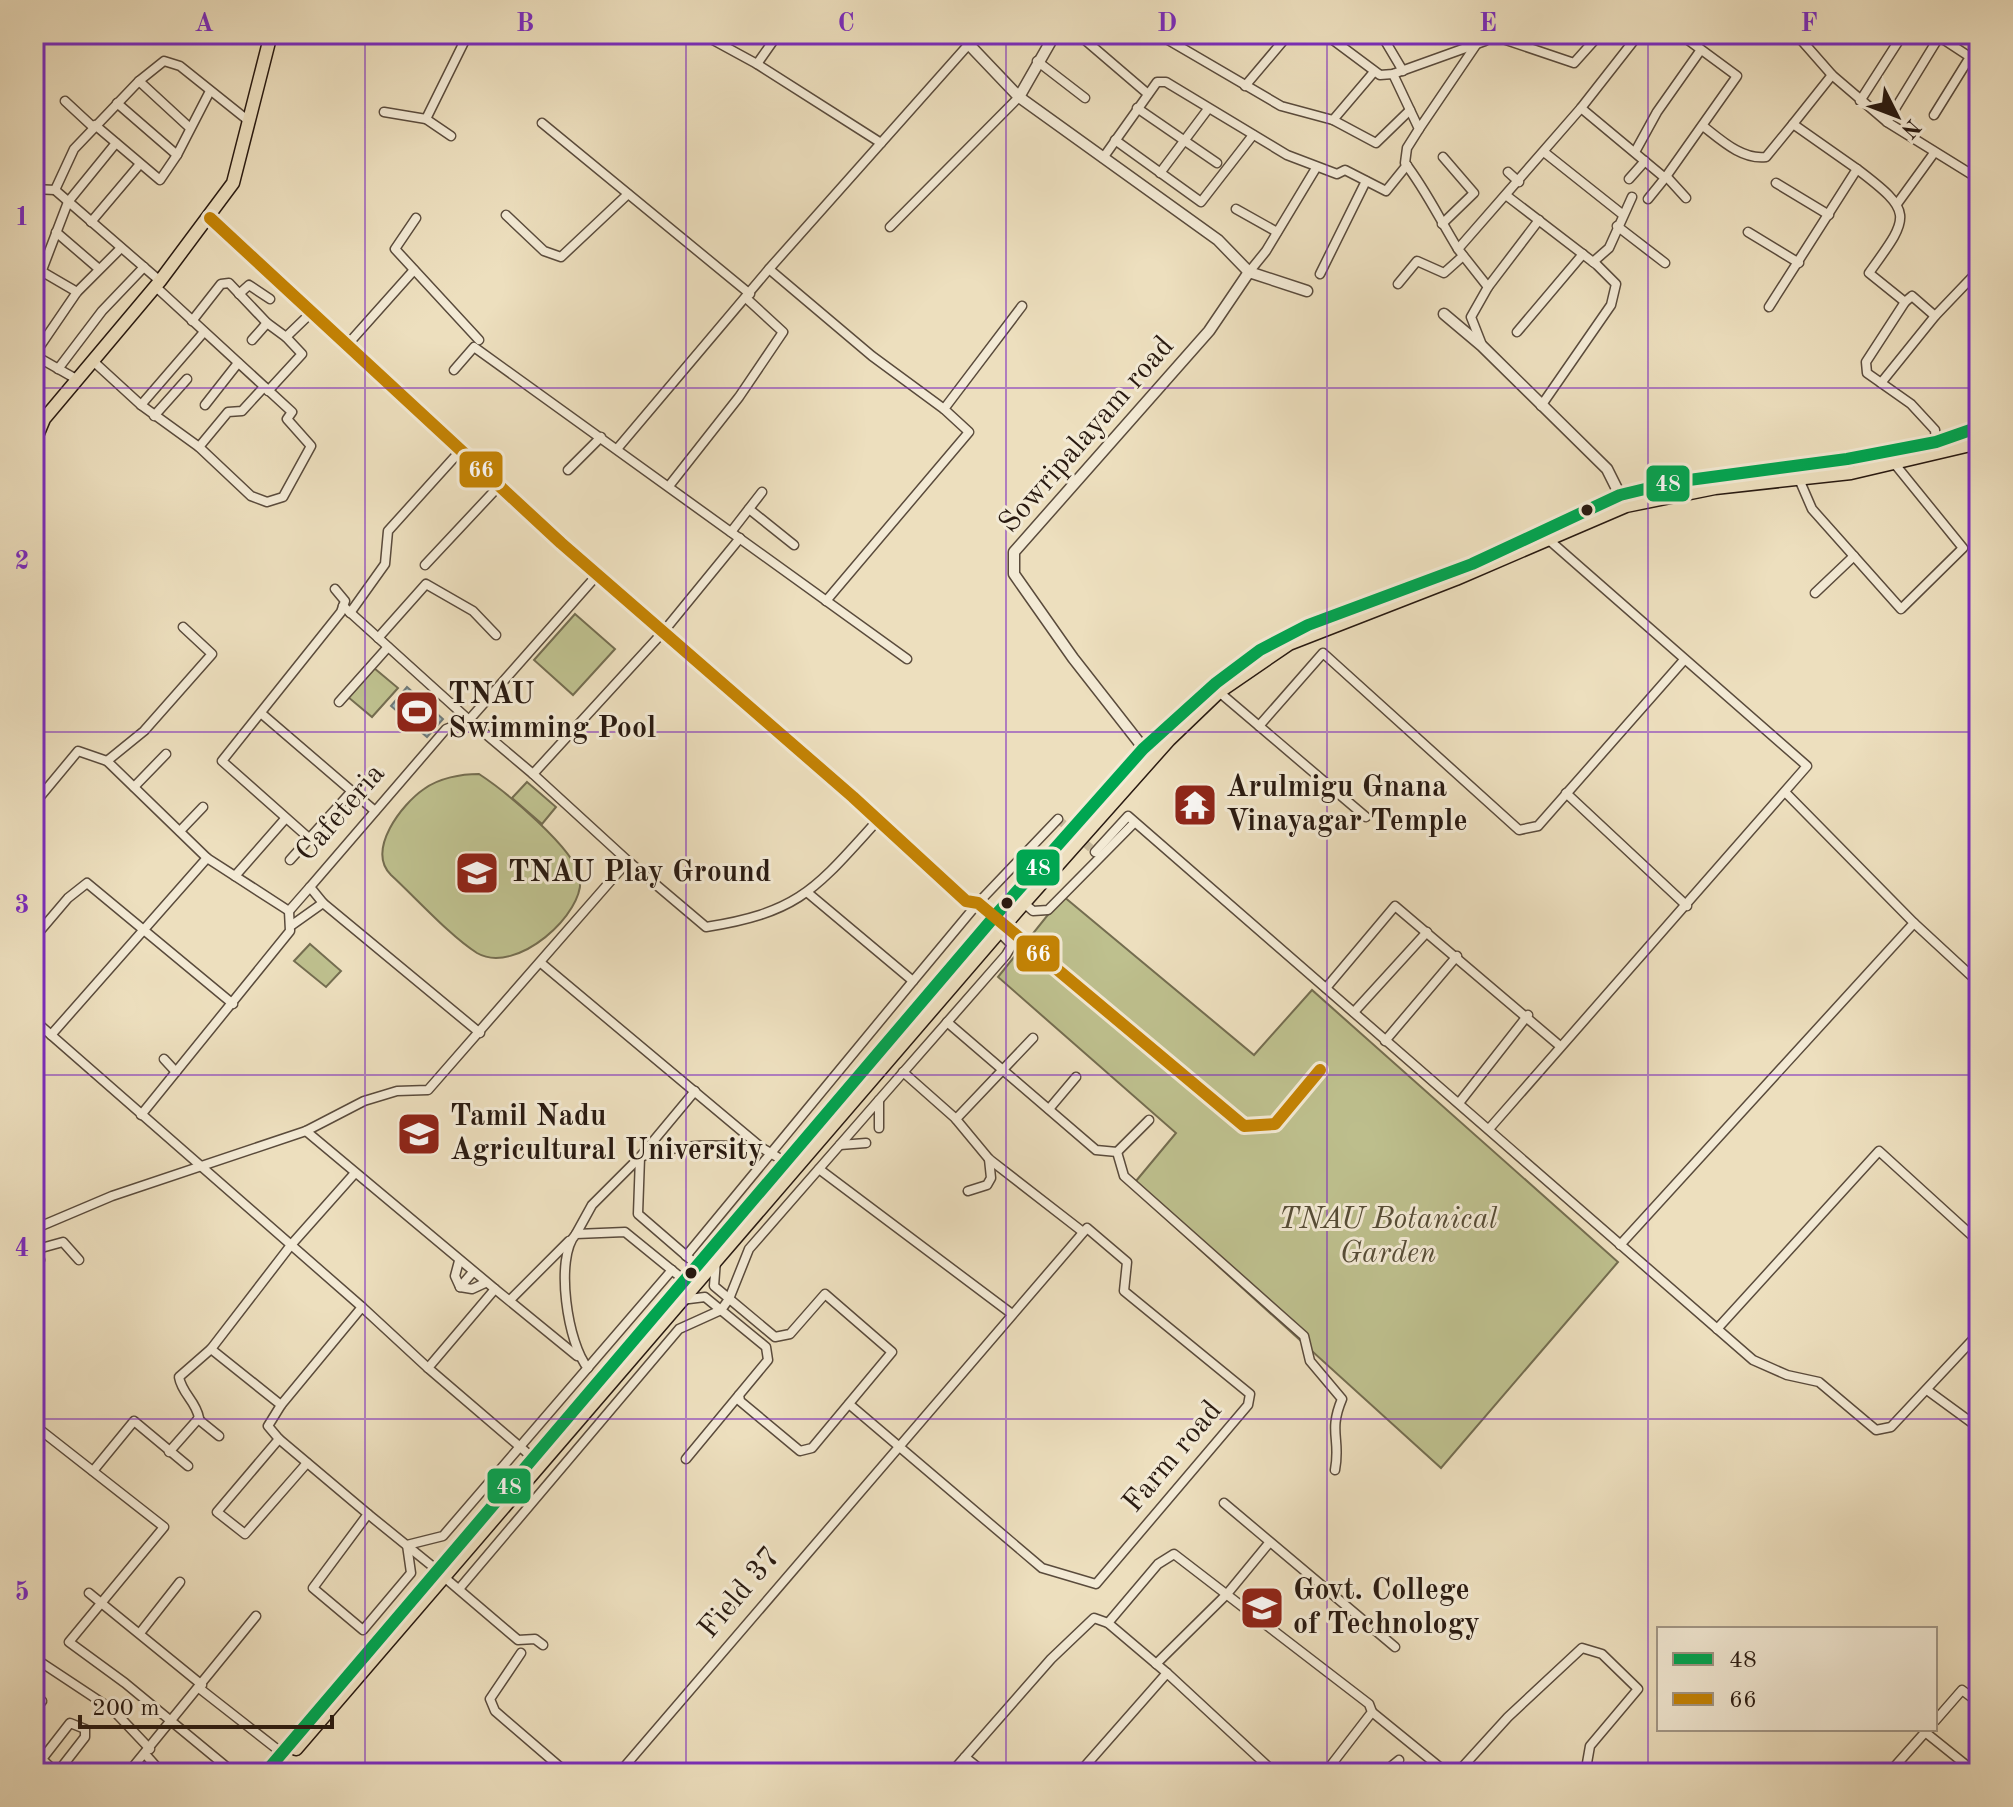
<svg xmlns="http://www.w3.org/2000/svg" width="2013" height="1807" viewBox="0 0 2013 1807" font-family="'Old Standard TT',serif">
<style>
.green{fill:#bec08e;stroke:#746d50;stroke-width:2}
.water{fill:#9fb9bd;stroke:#707978;stroke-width:2}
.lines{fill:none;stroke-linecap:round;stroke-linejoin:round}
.minor-tunnel{stroke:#c6b89b;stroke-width:8;stroke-dasharray:8 4;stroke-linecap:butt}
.minor-casing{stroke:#5a4b3c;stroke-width:11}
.tertiary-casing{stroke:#5a4b3c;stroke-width:13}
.primary-casing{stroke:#291a11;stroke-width:15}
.minor{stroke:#f3ead5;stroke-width:8}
.tertiary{stroke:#f3ead5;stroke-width:10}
.primary{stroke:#eddfbe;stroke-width:12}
.bus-1-casing{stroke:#f3ead5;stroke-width:18}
.bus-2-casing{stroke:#f3ead5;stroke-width:18}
.bus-1{stroke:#00a651;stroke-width:12}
.bus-2{stroke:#c48304;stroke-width:12}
.grid{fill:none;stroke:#7b2cbf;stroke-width:2;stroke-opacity:0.55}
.bus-dot{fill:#291a11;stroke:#f3ead5;stroke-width:3}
.labels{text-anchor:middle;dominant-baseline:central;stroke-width:6;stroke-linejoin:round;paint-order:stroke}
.street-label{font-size:30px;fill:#291a11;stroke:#f3ead5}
.poi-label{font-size:30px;font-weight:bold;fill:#291a11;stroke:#f3ead5;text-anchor:start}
.park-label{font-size:30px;font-style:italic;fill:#564c36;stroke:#f3ead5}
.line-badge{stroke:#f3ead5;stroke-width:3}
.badge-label{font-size:22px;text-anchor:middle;font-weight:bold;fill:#fff}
.neatline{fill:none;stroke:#7b2cbf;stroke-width:3}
.grid-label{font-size:26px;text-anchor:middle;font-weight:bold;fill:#7b2cbf}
</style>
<rect width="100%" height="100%" fill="#eddfbe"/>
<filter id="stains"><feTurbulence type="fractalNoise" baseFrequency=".0025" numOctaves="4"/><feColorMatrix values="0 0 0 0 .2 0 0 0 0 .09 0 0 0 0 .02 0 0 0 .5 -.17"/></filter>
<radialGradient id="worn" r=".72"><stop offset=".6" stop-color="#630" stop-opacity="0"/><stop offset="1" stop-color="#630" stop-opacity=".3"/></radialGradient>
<!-- green -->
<g class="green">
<path d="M575,614L615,649L573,695L534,660Z"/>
<path d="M374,668L398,688L372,717L348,697Z"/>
<path d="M479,774C505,791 574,848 580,877C586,913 516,976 477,953C450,936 415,897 391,875C366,850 402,804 424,789C439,778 461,774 479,774Z"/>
<path d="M527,782L556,807L542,824L512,798Z"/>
<path d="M1063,896L1254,1055L1312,990L1618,1262L1441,1468L1131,1187L1176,1133L998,977Z"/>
<path d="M310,944L341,971L326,987L294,961Z"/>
</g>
<!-- water -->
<path class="water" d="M407,687L443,719L427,737L391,706Z"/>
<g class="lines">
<!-- minor-tunnel -->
<path class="minor-tunnel" d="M1058,819L1095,852"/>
<!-- minor casing -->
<g class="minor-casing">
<g id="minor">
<path d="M702,34L757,64L881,143"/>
<path d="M1078,34L1148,94"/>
<path d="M1158,34L1281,106L1333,120L1373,73"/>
<path d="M1325,34L1380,75L1393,74L1485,41L1491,35L1574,63L1600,34"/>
<path d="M1381,34L1403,71"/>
<path d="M1796,34L1832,75L1887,122L1979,179"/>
<path d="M1037,61L1085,98"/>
<path d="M757,64L778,34"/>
<path d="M1393,74L1419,129L1407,148L1405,163C1426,190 1440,220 1458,249"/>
<path d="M139,81L190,128"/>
<path d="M1245,86L1289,34"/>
<path d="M65,101L93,127"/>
<path d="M1860,101L1903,34"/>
<path d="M117,103L177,155"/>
<path d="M1137,108L1217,163"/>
<path d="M1581,108L1665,178L1737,76L1680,34"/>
<path d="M384,112L426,119L451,136"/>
<path d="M1934,115L1970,57L1935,34"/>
<path d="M426,119L468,34"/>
<path d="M1333,120L1376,143L1410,110"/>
<path d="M1887,122L1939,37"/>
<path d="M542,123L750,294"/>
<path d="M95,125L160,180L177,155L210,91"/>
<path d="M1703,126C1721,140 1742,160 1766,157L1793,124"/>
<path d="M1419,129L1476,45L1459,34"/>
<path d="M34,137L35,136"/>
<path d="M1115,140L1201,202L1253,135"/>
<path d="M1544,152L1622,214"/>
<path d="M1635,152L1657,112L1700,51"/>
<path d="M1103,158L1157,82H1166L1287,155L1337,174L1345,170L1386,191L1407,165"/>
<path d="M1857,169C1915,213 1910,216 1869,273L1905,302"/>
<path d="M1508,172L1519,182"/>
<path d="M1160,173L1208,109"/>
<path d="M1666,176L1686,198"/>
<path d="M1629,179L1645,161"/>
<path d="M1776,183L1829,215"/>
<path d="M34,189L55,190"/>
<path d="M1507,196L1597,265L1616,284L1611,305L1541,406"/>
<path d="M1648,199L1665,178"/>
<path d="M1897,204L1934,153"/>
<path d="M1236,209L1277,232"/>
<path d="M506,215L544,251L561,257L628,194"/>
<path d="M210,218L561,543L853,797L966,901L978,903L1244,1126L1275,1124L1320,1070"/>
<path d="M416,218L395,249L479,340"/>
<path d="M91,222L140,164"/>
<path d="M1442,224L1474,193L1443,157"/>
<path d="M1617,226L1665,263"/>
<path d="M890,227L1019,97"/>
<path d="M56,232L99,269"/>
<path d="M1748,232L1799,263"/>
<path d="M1593,262L1609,248L1632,197"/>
<path d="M769,269L872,356L944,409"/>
<path d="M41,271L77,292"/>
<path d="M1249,272L1266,251L1316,168"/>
<path d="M1320,274L1366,181"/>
<path d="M160,281L55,190L74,149L139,81L164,61L180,66L250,122"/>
<path d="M1398,284L1417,261L1444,273L1463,256"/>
<path d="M1488,287L1539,220"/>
<path d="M34,291L68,202L116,143"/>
<path d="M239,294L249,285L270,299"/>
<path d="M1769,307L1857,169L1793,124L1832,75"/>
<path d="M1935,316L1912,296L1905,302L1866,362L1867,373L1911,404L1935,430L1936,442"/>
<path d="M192,321L221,284L229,283L267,323L286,337"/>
<path d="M1517,332L1583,254"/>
<path d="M252,340L267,323"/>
<path d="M348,344L414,270"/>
<path d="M1482,345L1471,317L1488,287L1458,249L1581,108L1639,34"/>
<path d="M34,355L77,292L121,248"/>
<path d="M34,355L78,380"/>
<path d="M93,361L141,405L199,447L251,496L267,502L283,497L311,446L287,419L292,412L156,287"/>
<path d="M58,369L102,311L144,267"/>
<path d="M454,370L474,347L907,659"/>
<path d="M1881,383L1935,316L1979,270"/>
<path d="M268,391L302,354L286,337L312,312"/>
<path d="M141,405L204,332"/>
<path d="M205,405L238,363"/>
<path d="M34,409L44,419"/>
<path d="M154,416L187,379"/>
<path d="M199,447L228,412L242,411L264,387"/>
<path d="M617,449L769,269L969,44"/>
<path d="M568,470L601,437"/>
<path d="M1799,479L1812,509L1901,609L1963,548L1894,463"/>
<path d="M669,486L739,397L783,332L746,298"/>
<path d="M749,509L794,545"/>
<path d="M731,532L762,492"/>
<path d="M425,565L499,486"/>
<path d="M1815,593L1854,556"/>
<path d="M826,601L969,432L944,409L1022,306"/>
<path d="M343,606L469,720L446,729L310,887L323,903L480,1033"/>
<path d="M350,613L385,564L388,531L461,450"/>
<path d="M378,638L426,584L473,611L496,635"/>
<path d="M1219,692L1366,817"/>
<path d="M339,702L388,647"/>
<path d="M262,714L375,811"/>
<path d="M1259,726L1323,653L1519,830L1538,826L1684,660"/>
<path d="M107,761L144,731L212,654L183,627"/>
<path d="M533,774L469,720L598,574"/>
<path d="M134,787L166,754"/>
<path d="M1566,793L1687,906"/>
<path d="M34,804L78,751L107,761L207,858L289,911L310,887"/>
<path d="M180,831L203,807"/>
<path d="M310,839L222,761L341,612L345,601L335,589"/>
<path d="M1095,852L1128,816L1753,1360L1787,1375L1819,1382L1876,1430L1891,1427L1979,1333"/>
<path d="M290,860L352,791"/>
<path d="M628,861L533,774L664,631L740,538"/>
<path d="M235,876L285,819"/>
<path d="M808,893L913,981L978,903L1058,819"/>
<path d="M1024,903L1033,911L1048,910L1134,823"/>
<path d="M1914,923L1979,983"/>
<path d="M292,925L323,903"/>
<path d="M34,938L68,898L87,883L233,1004"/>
<path d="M541,963L762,1148L784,1161"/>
<path d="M1326,988L1395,906L1560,1046"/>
<path d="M1354,1012L1427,932"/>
<path d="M34,1020L362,1307"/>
<path d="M947,1022L1096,1150L1117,1152L1124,1176L1304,1336L1310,1361L1342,1399C1328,1432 1341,1439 1335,1470"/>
<path d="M51,1035L207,858"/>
<path d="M1385,1041L1457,956"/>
<path d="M164,1059L176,1072"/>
<path d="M903,1072L955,1118L989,1159L1083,1232"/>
<path d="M879,1100L1006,955L1012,945L999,932"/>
<path d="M1459,1103L1528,1015"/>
<path d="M1049,1109L1076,1077"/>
<path d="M141,1115L290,931L289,911"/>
<path d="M956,1119L1033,1038"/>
<path d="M1489,1129L1807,766L1549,540"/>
<path d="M306,1131L495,1289L428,1368L533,1458"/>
<path d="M840,1145L866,1143"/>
<path d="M1117,1152L1149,1120"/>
<path d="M819,1169L1012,1314"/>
<path d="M355,1173L291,1245L211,1349L281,1405L268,1426L279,1439L368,1514L313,1588L363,1630L411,1573L407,1545L443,1536L672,1270"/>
<path d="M968,1191L987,1185L991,1178L989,1159"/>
<path d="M34,1229L112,1196L306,1131L364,1101L397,1091L428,1090L628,861L706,927C801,912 816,888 878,820"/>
<path d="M576,1234L592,1205L640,1157L695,1091"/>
<path d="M1620,1245L1914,923L1785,792"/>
<path d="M34,1250L63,1242L79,1260"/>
<path d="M686,1256L913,981"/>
<path d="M459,1261L455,1276L460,1287L473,1272"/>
<path d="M697,1265L638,1214L640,1157C681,1143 718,1144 761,1148"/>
<path d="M34,1266L40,1260L38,1251"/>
<path d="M460,1287L472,1289L485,1283"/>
<path d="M495,1289L577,1356"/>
<path d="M511,1299L569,1241"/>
<path d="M681,1300L705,1297L766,1347L768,1360L739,1395L740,1401L800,1451L812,1448L892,1352L825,1294L790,1334L775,1337L714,1286L716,1260"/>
<path d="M1717,1329L1879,1151L1979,1242"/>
<path d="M588,1368C568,1346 554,1257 576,1234L625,1232L684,1280"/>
<path d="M1927,1390L1979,1428"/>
<path d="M281,1405L362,1307L428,1368"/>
<path d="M198,1419L219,1436"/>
<path d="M34,1425L164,1527L69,1642L125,1683L234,1773"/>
<path d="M279,1439L217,1512L245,1534L307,1463"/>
<path d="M169,1452L199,1418C196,1401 182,1394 179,1377L211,1349"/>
<path d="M686,1459L739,1395"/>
<path d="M93,1471L134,1421L188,1466"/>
<path d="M1224,1503L1395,1647"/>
<path d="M368,1514L437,1570"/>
<path d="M444,1577L518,1640L535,1639L543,1645"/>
<path d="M459,1589L679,1329L721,1310L729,1299L749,1249L879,1100V1128"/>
<path d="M89,1593L202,1685"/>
<path d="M1108,1623L1158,1564L1174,1554L1369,1704L1372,1712L1325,1773"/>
<path d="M140,1633L180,1582"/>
<path d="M521,1653L490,1699L495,1711L567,1773"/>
<path d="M42,1663L113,1710L150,1749"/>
<path d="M1156,1664L1227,1594L1269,1543"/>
<path d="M199,1688L282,1753"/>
<path d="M34,1711L42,1701"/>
<path d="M1372,1712L1447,1773"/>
<path d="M1935,1721L1962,1690L1979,1703"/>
<path d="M1925,1732L1976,1773"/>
<path d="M34,1752L57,1773"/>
<path d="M145,1754L162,1773"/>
<path d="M965,1757L985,1773"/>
<path d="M42,1759L70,1723L85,1729V1737L57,1773"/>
<path d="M128,1773L256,1616"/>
<path d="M619,1773L1087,1228L1127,1262L1124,1291L1250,1394L1248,1405L1096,1584L1042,1568L849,1404"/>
<path d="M951,1773L1051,1659L1094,1618L1108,1623L1167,1673"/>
<path d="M1079,1773L1167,1673L1275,1773"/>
<path d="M1383,1773L1399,1760"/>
<path d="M1457,1773L1508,1717L1582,1648L1602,1654L1638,1689L1590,1746L1587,1763L1594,1773"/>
<path d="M1889,1773L1928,1729"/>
</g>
</g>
<!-- tertiary casing -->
<g class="tertiary-casing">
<g id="tertiary">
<path d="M959,34L1019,97L1218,240L1249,272L1307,291"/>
<path d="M1019,97L1055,34"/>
<path d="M1444,314L1482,346L1607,469L1620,495"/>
<path d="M1152,759L1073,658L1014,574V552L1209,331L1249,272"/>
</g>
</g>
<!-- primary casing -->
<g class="primary-casing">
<g id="primary">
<path d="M34,443L44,419L160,281L233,183L271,34"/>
<path d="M296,1749L1024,903L1169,740L1219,692L1289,644L1456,579L1626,506L1715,488L1851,473L1979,443"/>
<path d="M265,1773L994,917L1143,749L1216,683L1260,650L1308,625L1472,564L1620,495L1674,482L1847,459L1936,442L1979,427"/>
</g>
</g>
<!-- minor -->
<use href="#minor" class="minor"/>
<!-- tertiary -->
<use href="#tertiary" class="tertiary"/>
<!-- primary -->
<use href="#primary" class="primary"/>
<!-- bus-1 casing -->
<g class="bus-1-casing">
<path id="bus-1" d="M265,1773L994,917L1143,749L1216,683L1260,650L1308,625L1472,564L1620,495L1674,482L1847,459L1936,442L1979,427"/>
</g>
<!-- bus-2 casing -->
<g class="bus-2-casing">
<path id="bus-2" d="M210,218L561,543L853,797L966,901L978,903L1244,1126L1275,1124L1320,1070"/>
</g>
<!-- bus-1 -->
<use href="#bus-1" class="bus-1"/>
<!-- bus-2 -->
<use href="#bus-2" class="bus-2"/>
</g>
<!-- grid -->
<path class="grid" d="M365,34V1773M686,34V1773M1006,34V1773M1327,34V1773M1648,34V1773M34,388H1979M34,732H1979M34,1075H1979M34,1419H1979"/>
<!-- icons -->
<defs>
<g id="stadium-square" transform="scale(2.3)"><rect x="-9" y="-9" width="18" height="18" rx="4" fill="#8f2418" stroke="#f3ead5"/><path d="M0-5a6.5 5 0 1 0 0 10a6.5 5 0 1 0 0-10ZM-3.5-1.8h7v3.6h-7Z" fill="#fff"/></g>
<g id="temple-square" transform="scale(2.3)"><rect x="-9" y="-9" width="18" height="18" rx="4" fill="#8f2418" stroke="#f3ead5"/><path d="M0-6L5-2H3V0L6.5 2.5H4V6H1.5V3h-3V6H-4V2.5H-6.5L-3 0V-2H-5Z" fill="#fff"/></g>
<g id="university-square" transform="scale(2.3)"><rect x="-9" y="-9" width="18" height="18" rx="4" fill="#8f2418" stroke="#f3ead5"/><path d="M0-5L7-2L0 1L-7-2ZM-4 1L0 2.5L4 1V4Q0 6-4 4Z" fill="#fff"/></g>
</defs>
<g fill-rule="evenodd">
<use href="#stadium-square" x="417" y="712"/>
<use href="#temple-square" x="1195" y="805"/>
<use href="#university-square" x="477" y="873"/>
<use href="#university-square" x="419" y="1134"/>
<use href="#university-square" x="1262" y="1608"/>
</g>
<!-- markers -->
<g class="bus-dot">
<circle cx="1587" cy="510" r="7"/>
<circle cx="1007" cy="903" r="7"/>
<circle cx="691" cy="1273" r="7"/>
</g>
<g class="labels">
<!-- street labels -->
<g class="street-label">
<text transform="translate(1087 435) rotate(-49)">Sowripalayam road</text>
<text transform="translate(341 813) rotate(-49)">Cafeteria</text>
<text transform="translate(1173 1457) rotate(-50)">Farm road</text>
<text transform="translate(740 1593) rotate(-50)">Field 37</text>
</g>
<!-- poi labels -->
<g class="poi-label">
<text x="448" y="695">TNAU<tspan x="448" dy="34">Swimming Pool</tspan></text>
<text x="1226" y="788">Arulmigu Gnana<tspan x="1226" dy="34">Vinayagar Temple</tspan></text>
<text x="508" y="873">TNAU Play Ground</text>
<text x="450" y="1117">Tamil Nadu<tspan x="450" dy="34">Agricultural University</tspan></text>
<text x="1293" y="1591">Govt. College<tspan x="1293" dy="34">of Technology</tspan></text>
</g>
<!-- park labels -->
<g class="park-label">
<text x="1388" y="1220">TNAU Botanical<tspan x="1388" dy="34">Garden</tspan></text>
</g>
</g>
<g class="line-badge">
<rect x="458" y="450" width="46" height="39" rx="8" fill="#c48304"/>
<rect x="1645" y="464" width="46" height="39" rx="8" fill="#00a651"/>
<rect x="1015" y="848" width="46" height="39" rx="8" fill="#00a651"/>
<rect x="1015" y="934" width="46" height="39" rx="8" fill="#c48304"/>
<rect x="486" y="1467" width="46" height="38" rx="8" fill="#00a651"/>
</g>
<g class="badge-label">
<text x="481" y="477">66</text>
<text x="1668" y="491">48</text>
<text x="1038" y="875">48</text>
<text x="1038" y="961">66</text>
<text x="509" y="1494">48</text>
</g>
<!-- margin -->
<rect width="2013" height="1807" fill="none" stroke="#eddfbe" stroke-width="88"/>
<!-- legend -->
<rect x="1657" y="1627" width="280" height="104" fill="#f3ead5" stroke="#a29787" stroke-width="2"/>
<rect x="1673" y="1653" width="40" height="12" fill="#00a651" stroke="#a29787" stroke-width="2"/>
<text x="1729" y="1667" font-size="24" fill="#291a11">48</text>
<rect x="1673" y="1693" width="40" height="12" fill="#c48304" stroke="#a29787" stroke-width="2"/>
<text x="1729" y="1707" font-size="24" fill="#291a11">66</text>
<!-- north arrow -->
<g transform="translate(1897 116) rotate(132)" stroke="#f3ead5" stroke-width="6" paint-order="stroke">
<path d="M0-6L14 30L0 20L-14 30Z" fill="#291a11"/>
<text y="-12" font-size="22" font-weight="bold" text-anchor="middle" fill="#291a11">N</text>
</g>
<!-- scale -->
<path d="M80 1715v12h252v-12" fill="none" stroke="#291a11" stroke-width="4"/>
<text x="92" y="1715" font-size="24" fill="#291a11" stroke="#f3ead5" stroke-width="6" paint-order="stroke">200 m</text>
<rect x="44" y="44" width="1925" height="1719" class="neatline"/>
<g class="grid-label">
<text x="204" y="31">A</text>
<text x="525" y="31">B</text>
<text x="846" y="31">C</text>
<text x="1167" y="31">D</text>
<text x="1488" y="31">E</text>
<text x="1809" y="31">F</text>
<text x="22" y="225">1</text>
<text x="22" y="569">2</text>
<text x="22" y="913">3</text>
<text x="22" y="1256">4</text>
<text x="22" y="1600">5</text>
</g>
<rect width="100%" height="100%" filter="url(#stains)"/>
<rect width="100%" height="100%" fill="url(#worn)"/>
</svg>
